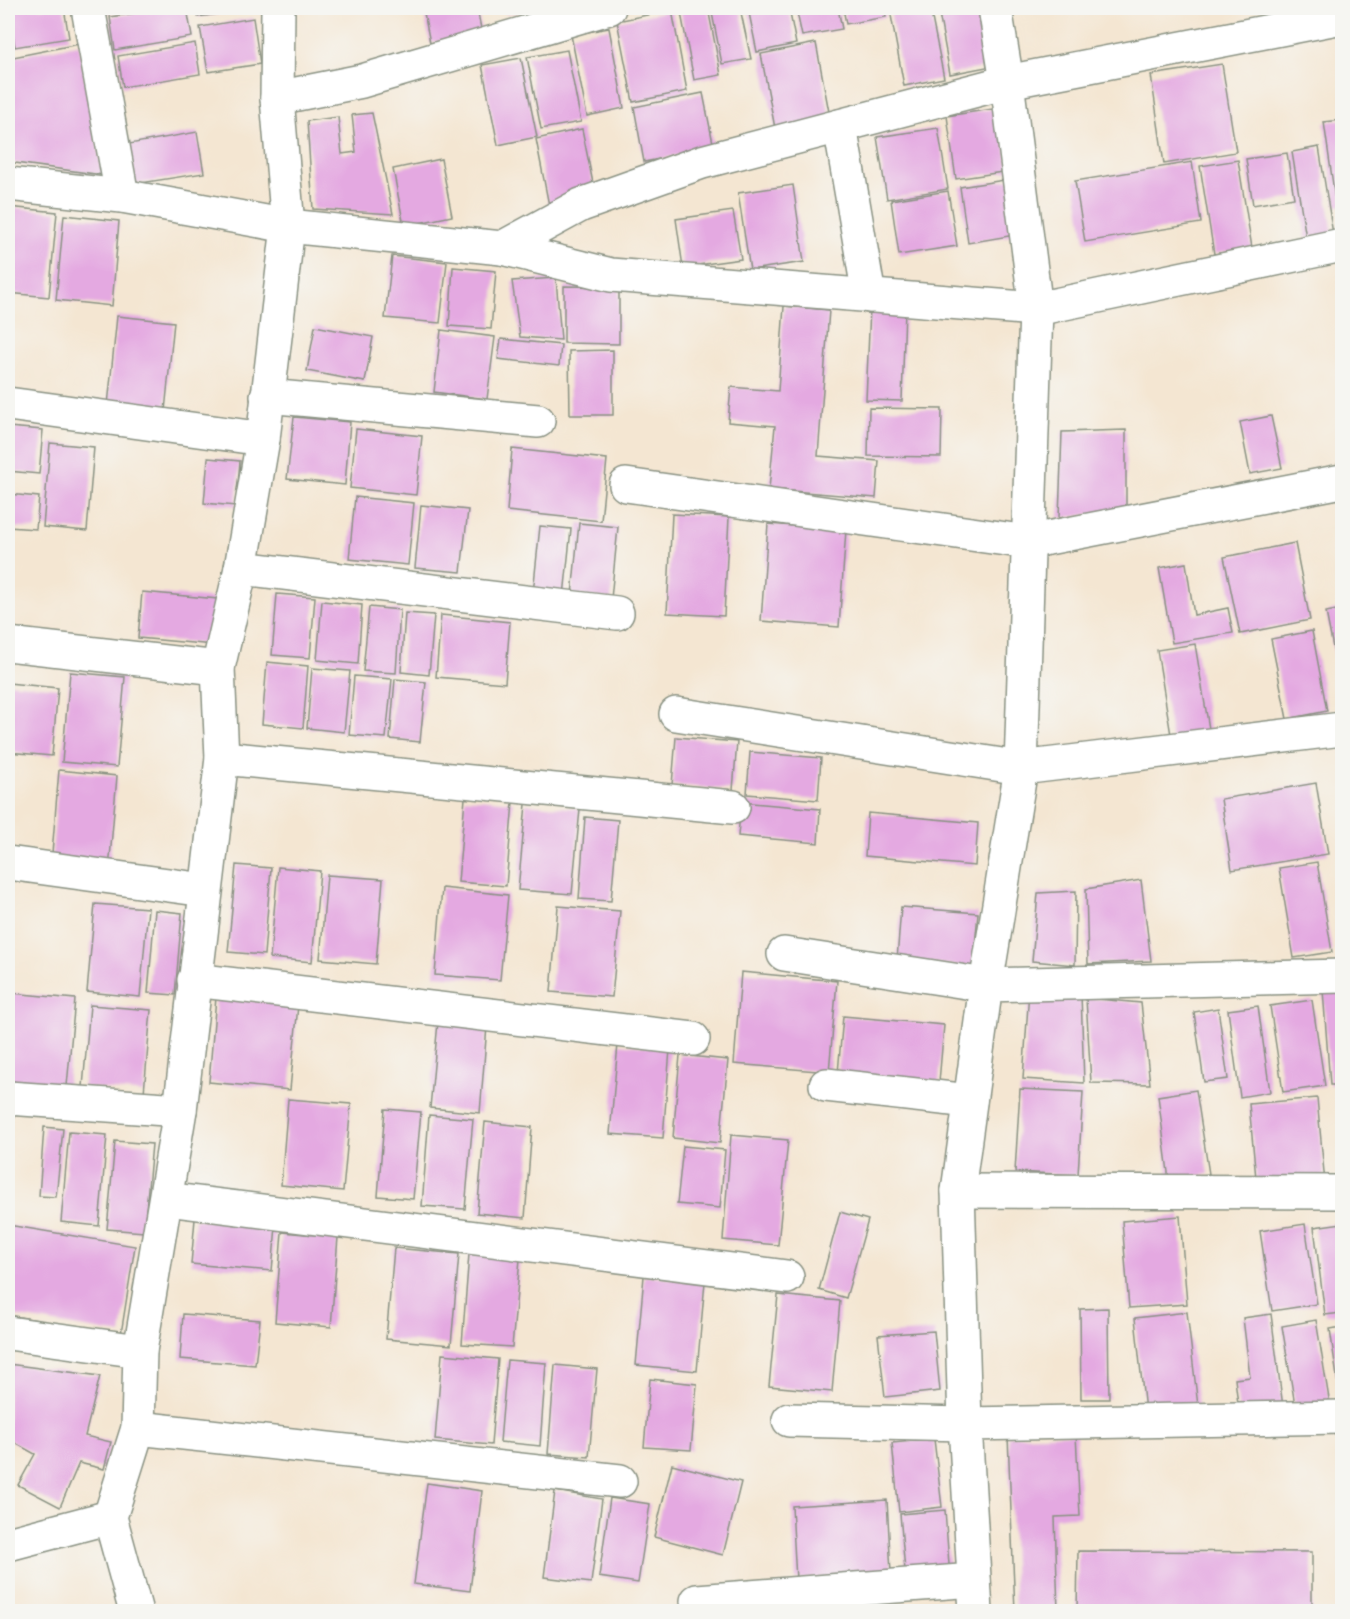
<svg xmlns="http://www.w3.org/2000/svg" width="1350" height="1619" viewBox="0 0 1350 1619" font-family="'IM FELL Great Primer',serif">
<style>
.building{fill:#e4a9e1}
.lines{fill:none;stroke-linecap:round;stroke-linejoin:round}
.street-casing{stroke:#8a9283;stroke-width:36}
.street{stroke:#fff;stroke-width:33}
</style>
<rect width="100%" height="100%" fill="#f6f6f2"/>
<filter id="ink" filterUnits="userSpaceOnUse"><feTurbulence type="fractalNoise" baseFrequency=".0167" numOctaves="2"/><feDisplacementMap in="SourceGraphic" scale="12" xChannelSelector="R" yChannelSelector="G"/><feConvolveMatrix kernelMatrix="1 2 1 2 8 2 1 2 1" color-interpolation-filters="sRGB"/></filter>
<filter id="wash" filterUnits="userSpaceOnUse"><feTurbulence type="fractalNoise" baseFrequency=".008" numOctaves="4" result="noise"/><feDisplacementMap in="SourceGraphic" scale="24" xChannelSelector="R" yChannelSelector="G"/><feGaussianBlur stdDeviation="1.35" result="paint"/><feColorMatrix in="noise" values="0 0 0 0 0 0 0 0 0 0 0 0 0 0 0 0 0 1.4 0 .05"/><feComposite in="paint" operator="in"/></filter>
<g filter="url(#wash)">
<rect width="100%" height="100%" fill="#f4e6d2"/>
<g id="blocks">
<!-- building -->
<g class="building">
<path d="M8,8H64L69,38L15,47Z"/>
<path d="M106,8H135V9L107,13Z"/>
<path d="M168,8H187L192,37L115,50L110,17Z"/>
<path d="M196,8H255V9L198,17Z"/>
<path d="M423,8H477L482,34L430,43Z"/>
<path d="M505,8H536V9L506,14Z"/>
<path d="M680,8H708L721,75L694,80Z"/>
<path d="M711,8H740L751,59L722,64Z"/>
<path d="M748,8H789L796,44L757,52Z"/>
<path d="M796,8H838L842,29L802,36Z"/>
<path d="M843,8H884L886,17L846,24Z"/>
<path d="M905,8H930L944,78L904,86L890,10Z"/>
<path d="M938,8H981L992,66L950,74Z"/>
<path d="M672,10L687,91L633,102L617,21Z"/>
<path d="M253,18L260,64L208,72L200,27Z"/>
<path d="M609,28L624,108L587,116L571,35Z"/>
<path d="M195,43L200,74L123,87L118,56Z"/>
<path d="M816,43L832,128L777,139L761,54Z"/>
<path d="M79,44L103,175L8,162V58Z"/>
<path d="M567,50L581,122L541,129L527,57Z"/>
<path d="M521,58L537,137L498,145L482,65Z"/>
<path d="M1222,64L1236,152L1164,164L1151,75Z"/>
<path d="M703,93L714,148L644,162L634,107Z"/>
<path d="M999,108L1009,171L956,179L947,116Z"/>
<path d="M372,113L393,214L313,209L307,121L338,117L342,154L356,152L352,115Z"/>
<path d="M1342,120V205L1336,206L1324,122Z"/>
<path d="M938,128L948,189L887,199L877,137Z"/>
<path d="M582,129L596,198L549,206L536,139Z"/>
<path d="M197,132L204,173L135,184L129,144Z"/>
<path d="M1319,147L1333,234L1306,238L1292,152Z"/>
<path d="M1287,153L1294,198L1253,205L1246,159Z"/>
<path d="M441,159L452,216L404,226L393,169Z"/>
<path d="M1238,160L1252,248L1214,254L1200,166Z"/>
<path d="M1192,162L1201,223L1085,242L1075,181Z"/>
<path d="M1017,178L1026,233L968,243L960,187Z"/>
<path d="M793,185L804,262L750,270L738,193Z"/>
<path d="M948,191L957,246L899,255L891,200Z"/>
<path d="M8,207L57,212L49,297L8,293Z"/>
<path d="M733,211L741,259L683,267L676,219Z"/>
<path d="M64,215L119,221L112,306L56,300Z"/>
<path d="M392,256L447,262L440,323L385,318Z"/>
<path d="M453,267L496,271L491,329L449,326Z"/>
<path d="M556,278L561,340L520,337L512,281Z"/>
<path d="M564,286L619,287V344L564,343Z"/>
<path d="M784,306L829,310L818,456L879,461L876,498L769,489L775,426L728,422L731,387L778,391Z"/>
<path d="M870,308L905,309L902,401L866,400Z"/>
<path d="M117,316L174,322L165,411L108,405Z"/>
<path d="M315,326L373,337L365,382L307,371Z"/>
<path d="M441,330L495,337L487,399L434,392Z"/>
<path d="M501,339L561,345L559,366L498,359Z"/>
<path d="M613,350V415H570L569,351Z"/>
<path d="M869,408L942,409L941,457L868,456Z"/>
<path d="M1271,416L1282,468L1250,474L1240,422Z"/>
<path d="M294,417L350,422L345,485L287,479Z"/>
<path d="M8,427L43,430L39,474L8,471Z"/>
<path d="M356,429L422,436L416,495L350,488Z"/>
<path d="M1126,430V510L1059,518L1062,432Z"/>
<path d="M50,443L94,447L87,531L43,527Z"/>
<path d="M512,449L607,459L601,521L507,511Z"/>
<path d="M208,458L240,461L236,506L204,503Z"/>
<path d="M8,494L39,497L36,529L8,527Z"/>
<path d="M355,497L414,503L408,565L349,559Z"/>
<path d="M421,505L468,510L461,572L415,568Z"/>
<path d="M672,514L729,517L724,616L667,613Z"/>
<path d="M579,523L618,527L611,599L572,595Z"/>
<path d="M768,524L846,530L839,627L761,621Z"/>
<path d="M540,526L571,529L564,596L533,593Z"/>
<path d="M1295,543L1310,620L1240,634L1224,557Z"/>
<path d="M1186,563L1194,615L1228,608L1233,633L1172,643L1159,568Z"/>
<path d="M142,592L218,599L214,645L138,638Z"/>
<path d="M277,594L315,597L310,658L272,655Z"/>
<path d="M322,601L362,605L358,664L317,660Z"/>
<path d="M369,607L400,610L396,673L363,671Z"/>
<path d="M1342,609V689H1341L1326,612Z"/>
<path d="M405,613L434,615L429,675L401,672Z"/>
<path d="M441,615L510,622L505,683L436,677Z"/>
<path d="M1312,631L1327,711L1287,719L1271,639Z"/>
<path d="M1195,644L1210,735L1172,741L1157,650Z"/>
<path d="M267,662L308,666L303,728L262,724Z"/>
<path d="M312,668L350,671L344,732L307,728Z"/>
<path d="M70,672L125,677L117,767L62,762Z"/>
<path d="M354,676L392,679L386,738L349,735Z"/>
<path d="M395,679L426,682L420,742L390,739Z"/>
<path d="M8,683L58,688L52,756L8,752Z"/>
<path d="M676,737L737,742L733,790L672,785Z"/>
<path d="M750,752L821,758L818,800L747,794Z"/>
<path d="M59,770L117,776L109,870L51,865Z"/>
<path d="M1316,783L1328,854L1232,870L1221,799Z"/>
<path d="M465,798L513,802L506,886L458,882Z"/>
<path d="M741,802L820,809L818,843L738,836Z"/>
<path d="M526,804L580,809L572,894L518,890Z"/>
<path d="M868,813L978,823L975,866L865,856Z"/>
<path d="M585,817L618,820L611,901L579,899Z"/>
<path d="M1317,862L1332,952L1294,958L1279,868Z"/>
<path d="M236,865L271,868L264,955L228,952Z"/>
<path d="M278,867L320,871L312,962L270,958Z"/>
<path d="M327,875L383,879L376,964L320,959Z"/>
<path d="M1141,880L1151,961L1088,964L1086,889Z"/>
<path d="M442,888L508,895L500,980L435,975Z"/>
<path d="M1076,891L1075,965L1032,961L1038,893Z"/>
<path d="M95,904L148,908L140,997L87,992Z"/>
<path d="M558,906L620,911L612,997L551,992Z"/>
<path d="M901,907L978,913L973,967L897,960Z"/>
<path d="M155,910L182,913L175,995L148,993Z"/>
<path d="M741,972L837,981L829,1072L734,1064Z"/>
<path d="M1342,988V1085H1330L1323,990Z"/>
<path d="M1029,990L1081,993L1084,1083L1023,1079Z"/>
<path d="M11,993L75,999L67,1086L8,1081V1034Z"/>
<path d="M216,997L298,1005L290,1090L209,1082Z"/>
<path d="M1086,998L1141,1003L1150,1084L1091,1083Z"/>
<path d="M1312,1000L1325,1086L1283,1092L1270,1006Z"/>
<path d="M90,1005L151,1010L144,1093L83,1087Z"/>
<path d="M1258,1006L1270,1092L1240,1097L1228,1010Z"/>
<path d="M1218,1008L1228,1079L1204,1082L1194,1012Z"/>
<path d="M843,1016L944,1025L939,1082L838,1073Z"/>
<path d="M438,1022L487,1026L480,1113L430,1108Z"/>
<path d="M618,1044L670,1049L663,1138L610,1134Z"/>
<path d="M680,1055L728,1060L720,1143L673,1138Z"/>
<path d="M1020,1089L1083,1092L1078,1175L1015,1172Z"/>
<path d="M1196,1090L1209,1174L1169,1180L1158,1096Z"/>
<path d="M1317,1098L1325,1183L1257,1189L1249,1104Z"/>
<path d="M288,1099L351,1104L343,1191L281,1185Z"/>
<path d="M385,1109L421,1112L413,1199L378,1196Z"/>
<path d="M429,1115L473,1119L465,1209L422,1206Z"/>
<path d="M485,1122L532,1127L525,1218L477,1213Z"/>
<path d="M44,1127L63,1129L56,1197L39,1196Z"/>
<path d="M69,1132L107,1135L99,1226L61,1222Z"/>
<path d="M731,1135L788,1140L778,1245L723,1240Z"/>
<path d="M115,1141L152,1144L144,1232L107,1229Z"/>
<path d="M683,1146L725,1150L720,1208L677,1204Z"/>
<path d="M840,1212L868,1220L846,1298L819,1290Z"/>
<path d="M1180,1216L1187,1304L1129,1308L1122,1221Z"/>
<path d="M195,1219L276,1226L272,1271L191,1264Z"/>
<path d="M1342,1223V1313L1325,1315L1314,1227Z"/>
<path d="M1305,1224L1317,1304L1272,1311L1260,1231Z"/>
<path d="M8,1225L135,1246L121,1334L8,1315Z"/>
<path d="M282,1232L338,1237L331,1327L275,1322Z"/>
<path d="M394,1248L459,1254L451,1345L386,1339Z"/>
<path d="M469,1254L520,1259L512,1347L462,1344Z"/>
<path d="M644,1276L705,1282L697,1371L636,1365Z"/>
<path d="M778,1295L840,1301L832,1392L769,1386Z"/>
<path d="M1108,1308L1109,1399H1081L1080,1309Z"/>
<path d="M1187,1312L1198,1406L1145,1411L1135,1318Z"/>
<path d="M183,1314L260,1320L255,1365L180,1359Z"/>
<path d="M1271,1314L1283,1407L1239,1412L1235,1379L1250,1377L1243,1318Z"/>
<path d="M1316,1320L1330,1405L1296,1411L1282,1326Z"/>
<path d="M1342,1327V1405H1341L1330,1329Z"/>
<path d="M934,1331L940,1391L885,1397L878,1335Z"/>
<path d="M442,1354L498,1359L491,1445L435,1440Z"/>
<path d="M507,1360L546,1363L540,1446L500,1442Z"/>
<path d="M8,1364L100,1376L85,1436L111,1442L104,1469L79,1463L60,1507L18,1485L35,1454L8,1439Z"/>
<path d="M555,1365L597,1369L589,1457L548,1454Z"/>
<path d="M650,1379L697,1384L691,1450L644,1447Z"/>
<path d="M1076,1434L1080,1516L1055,1517L1058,1612H1015L1008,1436Z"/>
<path d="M934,1439L942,1507L899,1512L892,1443Z"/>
<path d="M672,1464L741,1482L723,1555L654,1537Z"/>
<path d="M427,1483L482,1491L470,1591L414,1584Z"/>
<path d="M555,1491L602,1499L591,1583L544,1577Z"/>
<path d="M610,1498L650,1504L638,1583L599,1577Z"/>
<path d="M887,1500L891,1573L796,1580L792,1506Z"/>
<path d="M945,1510L950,1578L906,1582L900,1514Z"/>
<path d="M1078,1551L1312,1552V1612H1077Z"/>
</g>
</g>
</g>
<g filter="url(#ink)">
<use href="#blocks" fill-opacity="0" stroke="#8a9283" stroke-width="1.5"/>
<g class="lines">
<!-- street casing -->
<g class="street-casing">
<g id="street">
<path d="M88,8L122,196"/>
<path d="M277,98L362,81L609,8"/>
<path d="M840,126L869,296"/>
<path d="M8,184L122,196L288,226L502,248L581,205L702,162L1007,82L1342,17"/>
<path d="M502,248L611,275L1036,309L1342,245"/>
<path d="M267,396L538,421"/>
<path d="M8,404L263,439"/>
<path d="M626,485L1027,542L1342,481"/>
<path d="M241,568L617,613"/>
<path d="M8,644L218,668"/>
<path d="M676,714L1021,768L1342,729"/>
<path d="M222,758L733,807"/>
<path d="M8,863L205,890"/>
<path d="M784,954L986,985L1342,976"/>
<path d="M194,980L693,1039"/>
<path d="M826,1085L970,1101"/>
<path d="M8,1098L180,1110"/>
<path d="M958,1191L1342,1192"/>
<path d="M166,1199L787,1277"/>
<path d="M8,1333L140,1351"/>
<path d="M789,1420L965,1424L1342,1417"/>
<path d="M138,1428L620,1481"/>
<path d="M8,1544L110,1517"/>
<path d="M697,1601L974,1580"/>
<path d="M136,1612L110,1517L138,1428L140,1351L180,1110L222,758L218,668L241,568L263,439L288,226L277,98L278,8"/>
<path d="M976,1612L965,1424L958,1191L986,985L1021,768L1036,309L1007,82L995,8"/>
</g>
</g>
<!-- street -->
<use href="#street" class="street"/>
</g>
</g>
<!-- margin -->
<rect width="1350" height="1619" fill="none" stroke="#f6f6f2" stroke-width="30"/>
</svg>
